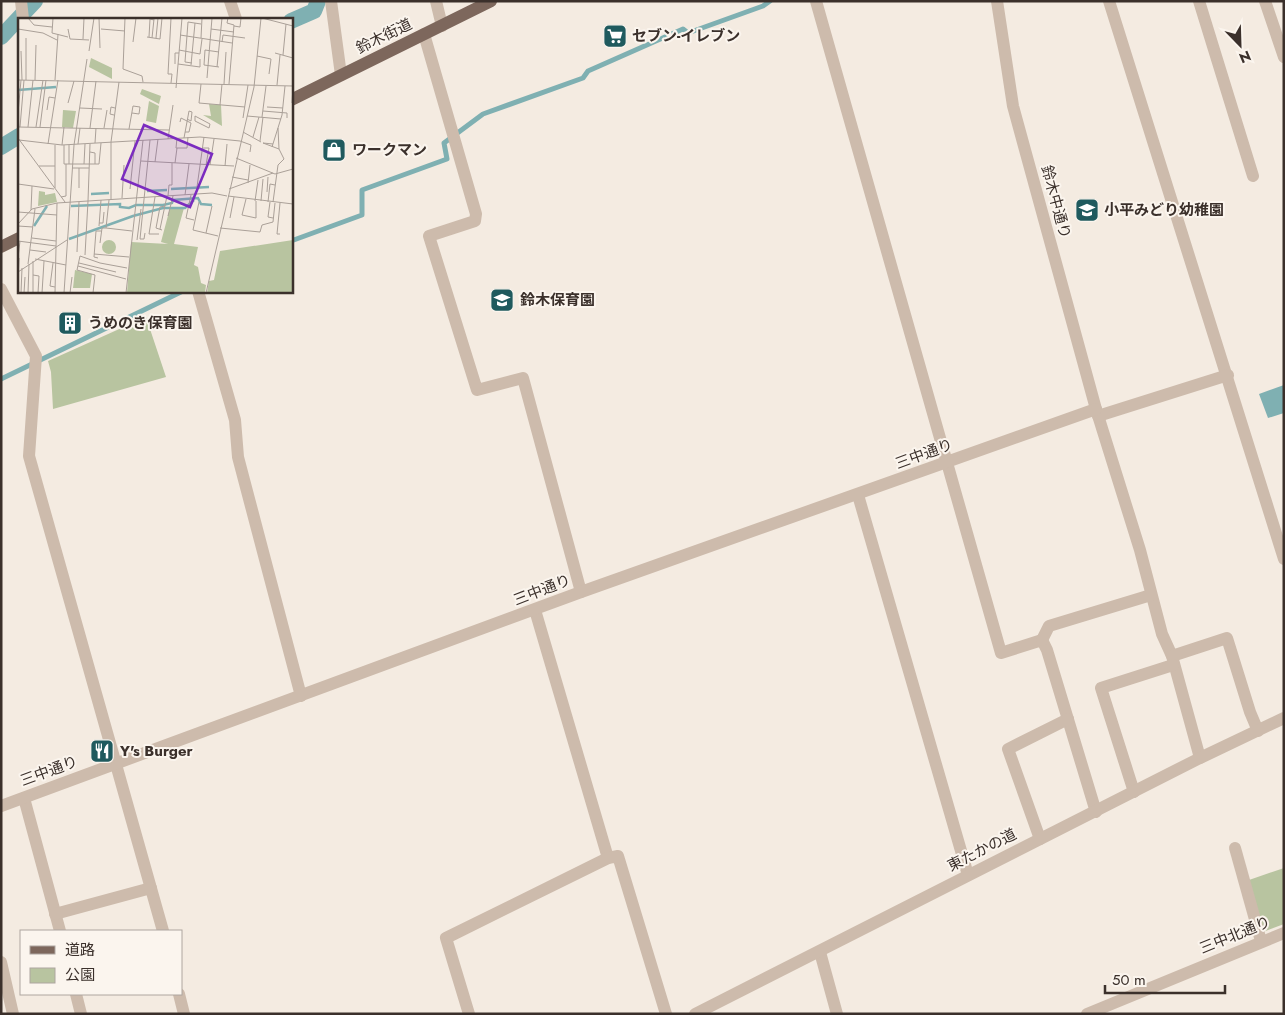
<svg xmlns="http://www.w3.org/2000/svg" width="1285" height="1015" viewBox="0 0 1285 1015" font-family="Jost,'Noto Sans JP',sans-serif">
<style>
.green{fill:#b8c4a0}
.water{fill:#7fb0b2}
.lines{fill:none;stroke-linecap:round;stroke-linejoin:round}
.stream{stroke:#7fb0b2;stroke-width:5}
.canal{stroke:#7fb0b2;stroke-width:16}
.minor{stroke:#cdbbac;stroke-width:12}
.major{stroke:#7d675c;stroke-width:12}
.labels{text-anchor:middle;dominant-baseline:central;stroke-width:4;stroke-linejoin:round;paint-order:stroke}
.street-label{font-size:15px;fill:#3b302b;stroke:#fbf5ee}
.poi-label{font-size:15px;font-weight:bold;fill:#3b302b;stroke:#fbf5ee;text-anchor:start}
.inset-river{fill:none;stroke:#7fb0b2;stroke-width:2.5}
.inset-road{fill:none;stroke:#aaa098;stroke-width:1}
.view{fill:#7b2cbf;fill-opacity:0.15;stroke:#7b2cbf;stroke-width:2.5}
.inset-edge{fill:none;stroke:#3b302b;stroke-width:2.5}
</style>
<rect width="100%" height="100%" fill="#f4ebe1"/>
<!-- green -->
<g class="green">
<path d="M146,317L166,377L53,409L51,372L48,361Z"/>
<path d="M1284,868V924L1263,932L1249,880Z"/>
</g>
<!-- water -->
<path class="water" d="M1284,385V413L1268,418L1259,394Z"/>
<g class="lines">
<!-- stream -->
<g class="stream">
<path d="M291,241L362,215V190L447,159L444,143L483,114L583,78L588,71L683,29L688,33L763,6L770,1"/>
<path d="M1,379L183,291"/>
</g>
<!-- canal -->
<g class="canal">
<path d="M291,21L314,11L318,1"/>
<path d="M1,37L35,1"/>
<path d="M1,147L19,136"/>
</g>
<!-- minor -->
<g class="minor">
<path d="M21,1L23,19"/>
<path d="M230,1L236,19"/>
<path d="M331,1L341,75"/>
<path d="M436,1L442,26"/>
<path d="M816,1L1001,653L1042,640L1047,650L1096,812"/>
<path d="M997,1L1013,106L1096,409L1140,550L1162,634L1172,656L1200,758"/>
<path d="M1109,1L1284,559"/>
<path d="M1199,1L1253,176"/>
<path d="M1265,1L1284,57"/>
<path d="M424,34L476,214L475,221L429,236L477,390L523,378L581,592"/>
<path d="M1,289L36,356L29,456L163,931"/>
<path d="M198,291L235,420L238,457L301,696"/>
<path d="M1098,416L1228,375"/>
<path d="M858,495L968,875"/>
<path d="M535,610L608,858"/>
<path d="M1042,640L1049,626L1151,595"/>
<path d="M1172,656L1227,638L1250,712L1258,731"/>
<path d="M1134,792L1101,688L1173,665"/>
<path d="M24,798L60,931"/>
<path d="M1,806L581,592L1096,409"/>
<path d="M1040,839L1008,749L1068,719"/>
<path d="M1235,848L1261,941"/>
<path d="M55,914L151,888"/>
<path d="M820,952L837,1014"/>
<path d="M1,962L13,1014"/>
<path d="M76,994L81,1014"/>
<path d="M179,994L184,1014"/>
<path d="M469,1014L446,938L608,858L618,856L666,1014"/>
<path d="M695,1014L1200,758L1284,718"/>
<path d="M1087,1014L1284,933"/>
</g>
<!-- major -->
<g class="major">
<path d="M291,100L491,1"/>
<path d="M1,247L19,238"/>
</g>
</g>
<!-- icons -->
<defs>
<g id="supermarket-square" transform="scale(1.25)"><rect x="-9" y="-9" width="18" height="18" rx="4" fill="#1f5a5e" stroke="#fbf5ee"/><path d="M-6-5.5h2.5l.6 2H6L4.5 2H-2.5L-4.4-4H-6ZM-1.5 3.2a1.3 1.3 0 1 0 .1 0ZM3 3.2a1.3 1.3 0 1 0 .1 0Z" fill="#fff"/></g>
<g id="shop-square" transform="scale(1.25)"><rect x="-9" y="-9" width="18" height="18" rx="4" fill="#1f5a5e" stroke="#fbf5ee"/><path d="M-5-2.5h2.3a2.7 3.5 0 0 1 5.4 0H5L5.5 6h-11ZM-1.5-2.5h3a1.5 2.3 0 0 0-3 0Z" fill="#fff"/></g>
<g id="school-square" transform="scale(1.25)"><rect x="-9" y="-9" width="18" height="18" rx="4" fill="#1f5a5e" stroke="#fbf5ee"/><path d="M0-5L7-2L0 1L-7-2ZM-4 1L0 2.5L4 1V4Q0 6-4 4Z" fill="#fff"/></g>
<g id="building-square" transform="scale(1.25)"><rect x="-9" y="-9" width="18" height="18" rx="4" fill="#1f5a5e" stroke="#fbf5ee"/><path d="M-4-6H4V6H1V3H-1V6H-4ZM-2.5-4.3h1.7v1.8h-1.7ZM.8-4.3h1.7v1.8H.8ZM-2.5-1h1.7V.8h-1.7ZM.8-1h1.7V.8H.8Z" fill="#fff"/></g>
<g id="restaurant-square" transform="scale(1.25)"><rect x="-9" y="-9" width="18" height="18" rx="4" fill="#1f5a5e" stroke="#fbf5ee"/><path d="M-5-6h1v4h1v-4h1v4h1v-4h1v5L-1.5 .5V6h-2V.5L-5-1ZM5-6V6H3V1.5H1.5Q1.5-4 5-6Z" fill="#fff"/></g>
</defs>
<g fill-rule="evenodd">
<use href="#supermarket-square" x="615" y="36"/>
<use href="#shop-square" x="334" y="150"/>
<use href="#school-square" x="1087" y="210"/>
<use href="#school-square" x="502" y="300"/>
<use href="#building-square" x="70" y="323"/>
<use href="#restaurant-square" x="102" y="751"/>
</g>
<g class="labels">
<!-- street labels -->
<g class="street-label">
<text transform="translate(384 36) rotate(-26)">鈴木街道</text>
<text transform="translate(1056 202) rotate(75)">鈴木中通り</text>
<text transform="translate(924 454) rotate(-20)">三中通り</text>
<text transform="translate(542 590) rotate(-21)">三中通り</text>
<text transform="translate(49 771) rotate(-20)">三中通り</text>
<text transform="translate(982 850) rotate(-27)">東たかの道</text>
<text transform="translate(1235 935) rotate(-22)">三中北通り</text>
</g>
<!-- poi labels -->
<g class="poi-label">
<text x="632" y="36">セブン-イレブン</text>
<text x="352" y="150">ワークマン</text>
<text x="1104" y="210">小平みどり幼稚園</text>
<text x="520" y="300">鈴木保育園</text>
<text x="88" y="323">うめのき保育園</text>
<text x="120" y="751">Y's Burger</text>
</g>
</g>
<!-- overview -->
<g transform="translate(18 18)">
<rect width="275" height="275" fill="#f4ebe1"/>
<path d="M73,40L94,50V61L71,49ZM124,71L143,78L141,86L122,76ZM131,83L141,88L138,105L128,103ZM191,86L203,87L204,108L185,97L193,98ZM45,92L58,93L55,110L44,109ZM21,173L27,174V177L37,175L39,184L20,188ZM152,190H166L156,226L180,229L176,247L180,249L183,265L188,267L187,275H109L113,224L150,226L143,224ZM84 229a7 7 0 1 1 14 0a7 7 0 1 1-14 0ZM275,222V275H189L191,263L196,262L202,233ZM57,252L74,256L72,270H55Z" fill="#b8c4a0"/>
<path class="inset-river" d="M0,72L38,69M153,171L191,169M129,173L149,172M73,176L91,175M53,188L102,186V189L111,190L118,187H145L154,185L155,182L180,180L183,186L194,187M16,208L29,188M51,221L115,198L145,190H167L176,182"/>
<path class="inset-road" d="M10,0L16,7L34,9M35,0L34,15L50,19M81,0L82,30M107,0L105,51L124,58L125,64M153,0L150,56H154L153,65M210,0L209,5L216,7L211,66M244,0L275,8M216,8L222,9L223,0M0,11L25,15L39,22M50,11L52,21L71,22M83,11L107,13M193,11L216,14M162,17L214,25M129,19L142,21L144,0M131,19L132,1L136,2M8,20V62M134,20L136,1M138,20L140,0M183,20L184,0M65,21L66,0M115,24L118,0M204,24L205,17L227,20M161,32L182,36L184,21M3,33L4,62M71,33L76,0M201,34L187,32L186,47L201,49M257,35L275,40M265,37L268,6M239,38L253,41L251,56M174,45L167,44L170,4L183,6M157,46V35H161M160,46L182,49V41M173,47L177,5M199,49L204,0M189,60L194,0M0,62L275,68M17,62L18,27M37,62L40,16M183,66L181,85L227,89M206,66L208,34M259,67L262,37M158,70L164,0M50,85L56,63M274,85L275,68M202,87L204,66M249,89L265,90M62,90L84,91M29,92L31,79L37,80M245,93L269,95V100M0,95L3,62M96,97L92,96L93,89L97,90M177,98L192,106L191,110L177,103ZM229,98L263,101M244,99L248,68M225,100L230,67M169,101L173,103L174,94L171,93M162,104L163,100L173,105L171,114H167M0,109L151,112M2,109L6,62M10,109L15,62M18,109L25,62M22,109L28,62M72,110L78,63M86,110L89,92M111,111L115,88L122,89L121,96L114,95M225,114L243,124M235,119L241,99M0,120L47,184M159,120L158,130H169L170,119M166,120L171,93M150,121L155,87M1,122L44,127L182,119L222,123L233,127L232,134M242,123L245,99M77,125L78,110M30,126L40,62M60,126L62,110M255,126L245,125L261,131M44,127L46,109M46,127V146H81L83,125M51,127V146M254,129L264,97L267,68M185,130H191L188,147M72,134L77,135V146M218,140L257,156L275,151M123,143L216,148M137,144L140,121M157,145L159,130M66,146L67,126M192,147L196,121M21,148H37M207,148L209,126M54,150H71M214,159L230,162M230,165L232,147M0,166L36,171M37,170V127M61,170V150M112,171L117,123M211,171L255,155M249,174L250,159M178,176L186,119M167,177L171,146M173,177L168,200L176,202M150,178L151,167H154V145M210,178L275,186M43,179L48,178V146M137,179L131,216H141M104,180L106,147M228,181L224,197L238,200V183M91,182L88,210L114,213M93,182V124L101,64M70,183L72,126M237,183L240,162M243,183L245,161M181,184L175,212L200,218M250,184L252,166L257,167M252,184L250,199L255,200M255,184L260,147L266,141L261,131L260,110M13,192L14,168M0,194L39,197M150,198L155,178M212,200L216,179M81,205H85L86,194M0,206L14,191L39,185L194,175L209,178M0,208L15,209M81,208L83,182M202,210L242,214L244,207L255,204L257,185M142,211L149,178M144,212L138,210L142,189L147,188M127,215L126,221H122L132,122M188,215L194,188M262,216H259L262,185M14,220L38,223M119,222L123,191M0,223L38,228M82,225L84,210H88M12,232L28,234M59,234L61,184M76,236L111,239M67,237L70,183M0,240L2,223M80,240L76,239L78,213H83M17,241L48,247M15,243V275M35,245L32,268L37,269M61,245L98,254M82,245L109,250M10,246L17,191M60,248L108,261M0,254L49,222M15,257L21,258L20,275M0,261L1,240M3,275L4,250M6,275L7,259M10,275L11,246M24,275L26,243M37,275L39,185M46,275L56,127L69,41M52,275L54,259M75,275L77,257L59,252L62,238L82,245M108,275L125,122M188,275L236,69L243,0"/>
<path class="view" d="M126,107L194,136L172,189L104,161Z"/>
<rect width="275" height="275" class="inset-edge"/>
</g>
<!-- border -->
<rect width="1285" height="1015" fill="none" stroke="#3b302b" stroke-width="5"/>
<!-- legend -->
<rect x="20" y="930" width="162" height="65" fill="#fbf5ee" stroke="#aea6a0"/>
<rect x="30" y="946" width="25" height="8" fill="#7d675c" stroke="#aea6a0"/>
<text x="65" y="955" font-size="15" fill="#3b302b">道路</text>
<rect x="30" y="968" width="25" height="15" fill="#b8c4a0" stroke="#aea6a0"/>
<text x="65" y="980" font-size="15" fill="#3b302b">公園</text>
<!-- north arrow -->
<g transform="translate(1240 45) rotate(157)" stroke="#fbf5ee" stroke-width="4" paint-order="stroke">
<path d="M0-4L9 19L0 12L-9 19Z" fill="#3b302b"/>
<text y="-8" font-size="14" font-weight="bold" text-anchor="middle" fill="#3b302b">N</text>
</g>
<!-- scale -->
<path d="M1105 985v8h120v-8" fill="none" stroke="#3b302b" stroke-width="2.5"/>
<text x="1112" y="985" font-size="15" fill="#3b302b" stroke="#fbf5ee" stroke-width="4" paint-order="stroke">50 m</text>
</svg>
